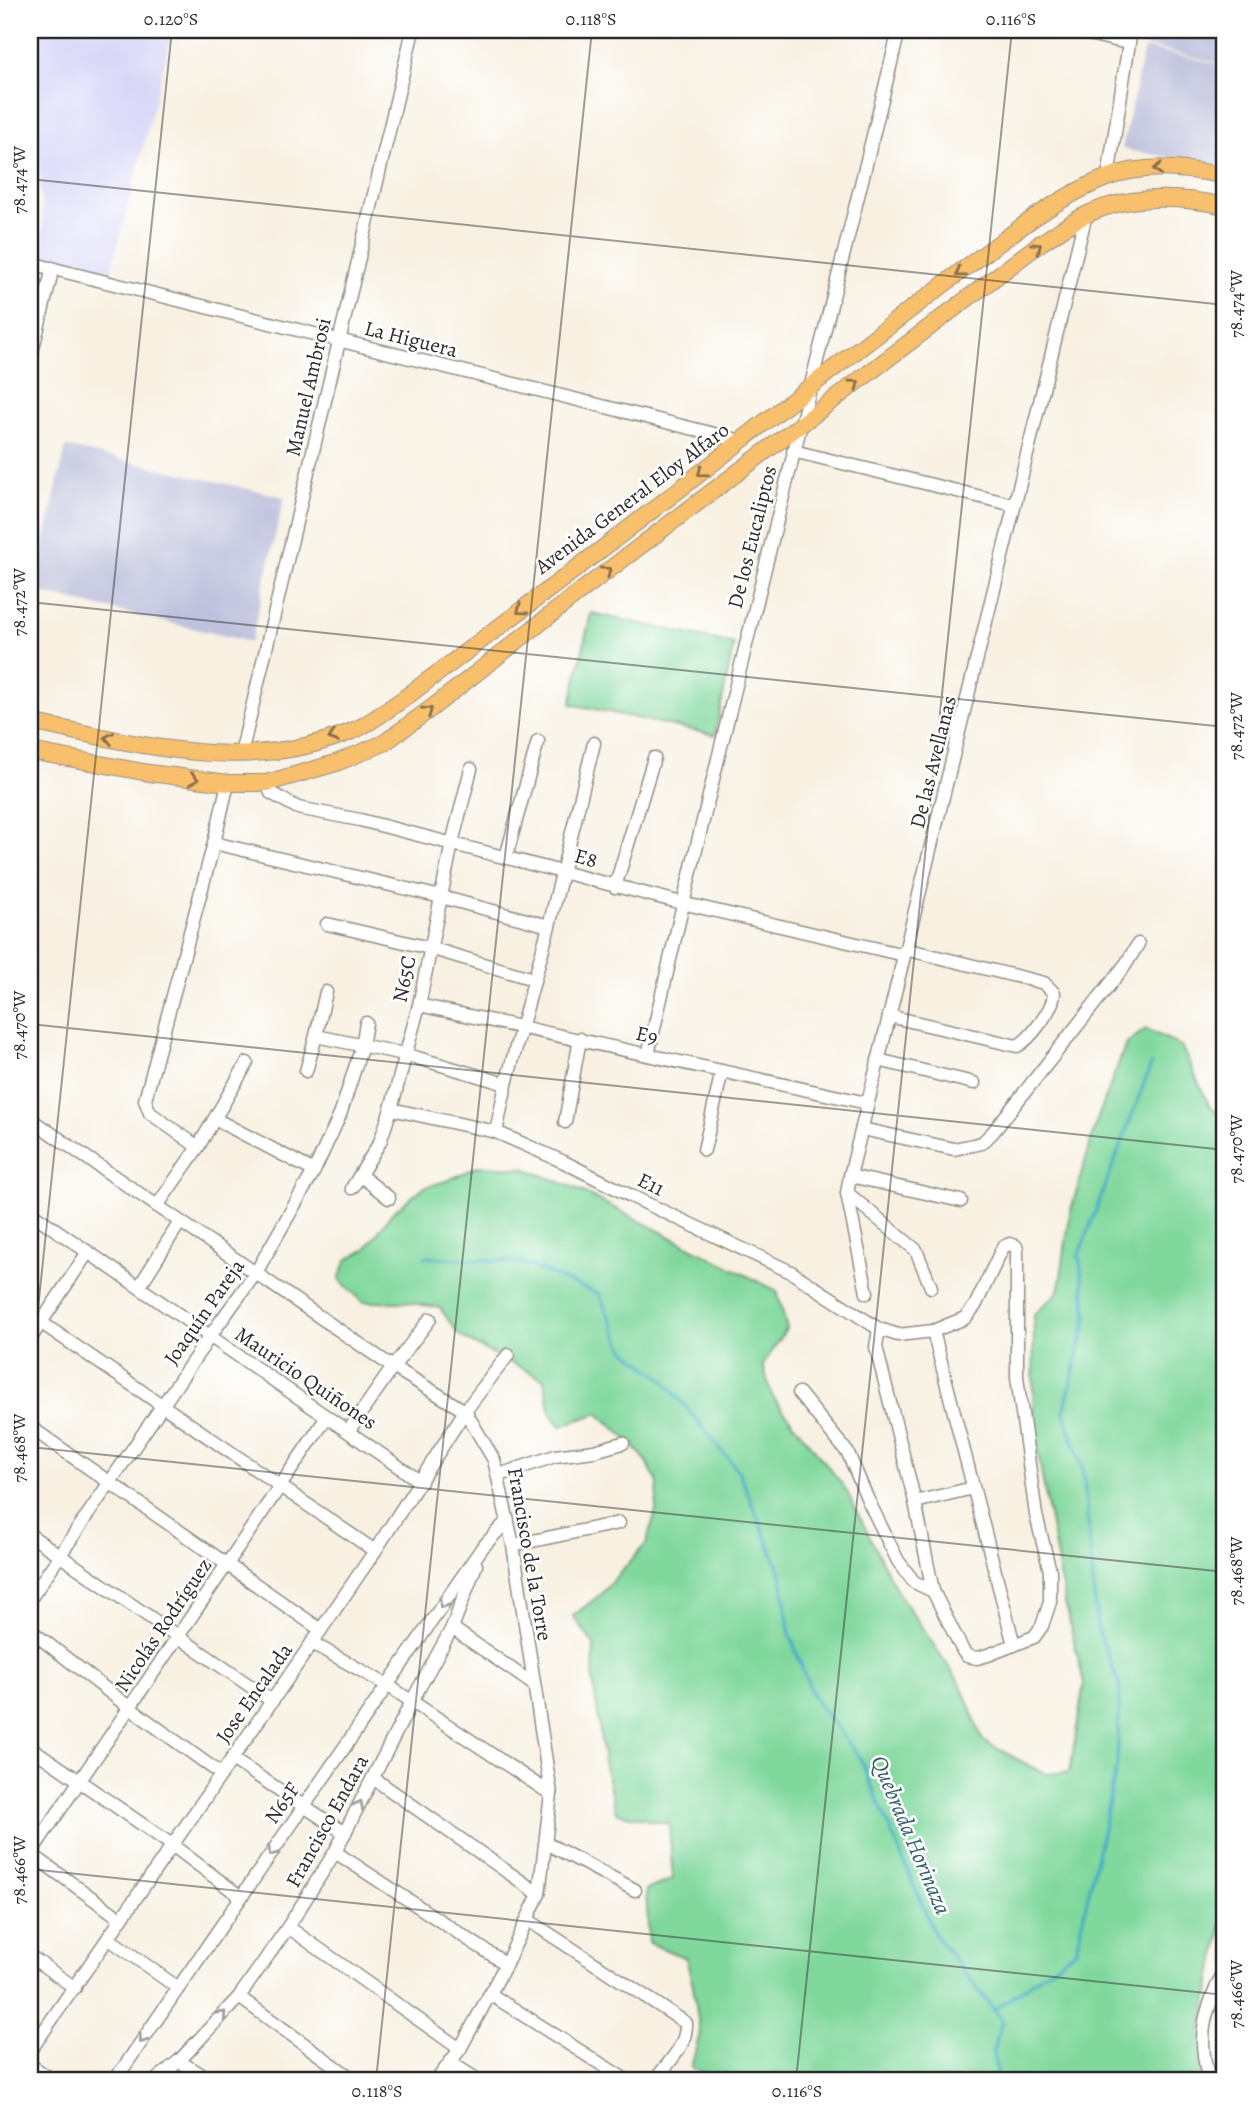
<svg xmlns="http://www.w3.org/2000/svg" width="1255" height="2110" viewBox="0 0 1255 2110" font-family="Alegreya,serif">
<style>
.built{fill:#d8d7f8}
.industrial{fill:#bfc2dd}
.green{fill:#80d89c;stroke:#568264;stroke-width:2}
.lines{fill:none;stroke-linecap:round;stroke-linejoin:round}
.stream{stroke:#44aec3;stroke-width:3.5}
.minor-casing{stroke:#928e86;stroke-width:15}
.major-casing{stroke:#928e86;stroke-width:18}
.minor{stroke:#fff;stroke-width:12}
.major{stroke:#f8bf6c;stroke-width:16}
.oneway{stroke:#876e48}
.oneway2{stroke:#a0a0a0}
.ticks{fill:none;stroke:#2b2b2b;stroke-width:2;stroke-opacity:0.45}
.labels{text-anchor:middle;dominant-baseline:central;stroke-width:5;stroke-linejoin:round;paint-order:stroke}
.street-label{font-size:21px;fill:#2b2b2b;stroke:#fff}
.water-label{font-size:23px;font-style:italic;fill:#355f68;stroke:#fff}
.neatline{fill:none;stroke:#2b2b2b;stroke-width:2.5}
.ticks-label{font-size:18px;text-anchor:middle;fill:#2b2b2b}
</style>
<rect width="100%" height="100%" fill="#fff"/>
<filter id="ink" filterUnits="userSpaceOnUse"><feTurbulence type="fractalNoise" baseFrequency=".0143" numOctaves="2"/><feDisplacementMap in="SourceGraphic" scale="14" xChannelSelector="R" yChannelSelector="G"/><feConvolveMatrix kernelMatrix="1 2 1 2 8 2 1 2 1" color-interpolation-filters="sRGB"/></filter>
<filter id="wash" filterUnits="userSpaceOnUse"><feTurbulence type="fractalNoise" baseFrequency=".00686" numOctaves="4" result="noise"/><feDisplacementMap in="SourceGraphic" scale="28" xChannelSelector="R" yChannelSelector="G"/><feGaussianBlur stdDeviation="1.57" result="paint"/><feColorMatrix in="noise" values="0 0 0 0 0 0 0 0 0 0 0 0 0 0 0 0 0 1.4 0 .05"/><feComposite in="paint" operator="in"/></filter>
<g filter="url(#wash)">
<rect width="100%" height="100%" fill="#f8f1e2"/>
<!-- built -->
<path class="built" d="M30,30H173L111,272L45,256Z"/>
<!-- industrial -->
<g class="industrial">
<path d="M1136,30H1225V64L1132,43Z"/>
<path d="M1144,48L1225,65V167L1122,149Z"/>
<path d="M66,447L284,497L251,642L32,591Z"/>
</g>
<!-- green -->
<g class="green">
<path d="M591,613L734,644L715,735L571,704Z"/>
<path d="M1146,1029L1181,1046L1209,1105L1225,1121V1909L1201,2035L1217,2080H720L691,2068L700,2033L693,1985L686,1958L649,1943L646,1890L673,1879L669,1824L616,1813L604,1763L593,1679L594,1645L573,1616L601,1594L646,1544L656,1511L658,1483L645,1459L629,1441L598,1413L561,1426L551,1414L544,1379L481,1348L459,1335L440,1308L406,1302H363L339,1279L347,1260L366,1249L392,1213L423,1188L449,1180L478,1166L524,1168L577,1189L777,1291L787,1328L763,1365L772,1396L845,1488L897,1591L961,1685L983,1741L1045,1774L1070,1772L1084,1683L1065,1603L1033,1426L1034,1315L1059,1291L1070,1214L1097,1120L1126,1044Z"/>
</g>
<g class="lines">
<!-- stream -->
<g class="stream">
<path d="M425,1257L520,1262L599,1294L624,1349L664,1380L739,1472L781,1574L790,1635L813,1697L860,1758L935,1935L1002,2020L994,2051L997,2080"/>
<path d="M994,2010L1076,1950L1117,1765L1120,1686L1097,1627L1083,1470L1064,1412L1087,1316L1079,1255L1151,1065"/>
</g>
</g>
</g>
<g filter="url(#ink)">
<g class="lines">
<!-- minor casing -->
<g class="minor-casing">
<g id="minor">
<path d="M1070,30L1128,43"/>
<path d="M1108,177L1131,30"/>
<path d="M30,263L742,441"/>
<path d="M30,360L53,268"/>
<path d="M793,451L1014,505"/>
<path d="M241,754L413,30"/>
<path d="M267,783L271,793L298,808L360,820L682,903L904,955"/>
<path d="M214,843L441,897L549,926"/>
<path d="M506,857L538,741"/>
<path d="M615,887L654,758"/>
<path d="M327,924L430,948L533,979"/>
<path d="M419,1005L867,1103"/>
<path d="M889,1016L1017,1046C1030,1040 1054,1008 1054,993L1044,983L905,949"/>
<path d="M316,1036L404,1054L506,1084"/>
<path d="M648,1055C726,712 816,371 899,30"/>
<path d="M878,1060L974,1083"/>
<path d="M306,1071L316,1036L326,992"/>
<path d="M391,1109L496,1132L564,1162L633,1197L791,1272L879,1329L898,1335L933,1331L965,1318L975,1306L1003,1247L1010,1244L1016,1246L1017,1249V1377L1036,1515L1050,1571V1602L1042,1626L1034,1637L988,1655L977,1658L967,1656L963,1651L933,1591L915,1502L876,1347L879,1329"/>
<path d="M30,1119L393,1367L465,1411L494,1460L513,1545L551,1794L539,1894L506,1964L460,2049L437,2080"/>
<path d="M215,1119L314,1171"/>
<path d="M565,1122L580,1039"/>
<path d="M862,1129L954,1149L982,1143L993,1132L1126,964L1138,944"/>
<path d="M496,1132L506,1084L549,926L594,743"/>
<path d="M30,1140L39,1126"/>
<path d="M198,1147L150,1113L145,1100L214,843L228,783"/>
<path d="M704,1150L722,1071"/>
<path d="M360,1175L389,1198"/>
<path d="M850,1176L961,1201"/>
<path d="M352,1188L380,1142L391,1109L419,1005L452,843L471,769"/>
<path d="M847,1193L916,1250L931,1287"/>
<path d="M157,1206L198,1147L247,1063"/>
<path d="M30,1212L421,1482"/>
<path d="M139,1287L180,1222"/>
<path d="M867,1293L847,1193L850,1176L1086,214"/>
<path d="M30,1315L375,1551"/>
<path d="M933,1331L1014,1645"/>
<path d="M30,1339L88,1252"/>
<path d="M799,1393L848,1453L868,1500L898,1561L914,1582L933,1591"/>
<path d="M30,1427L321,1630"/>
<path d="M349,1430L393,1367L430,1319"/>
<path d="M499,1475L555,1456L594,1451L623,1443"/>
<path d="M915,1502L973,1488"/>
<path d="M30,1535L272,1701"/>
<path d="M513,1545L619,1523"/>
<path d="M30,1599L210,1336L255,1274L314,1171L340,1115L362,1046L366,1023"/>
<path d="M452,1628L533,1684"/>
<path d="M30,1630L130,1708L221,1774"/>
<path d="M312,1643L387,1685L551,1794"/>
<path d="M30,1747L172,1845L241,1897"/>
<path d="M232,1759L345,1833"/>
<path d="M373,1778L539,1894"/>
<path d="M546,1843L635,1890"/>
<path d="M335,1852L506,1964"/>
<path d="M30,1853L121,1919"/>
<path d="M30,1854L327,1417"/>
<path d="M528,1920L686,2023C687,2046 668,2063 655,2080"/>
<path d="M288,1927L460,2049"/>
<path d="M108,1938L178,1988"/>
<path d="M30,1956L75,1988"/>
<path d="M490,1994L626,2080"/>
<path d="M239,1997L354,2080"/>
<path d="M30,2051L272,1701L375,1551L465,1411L508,1355"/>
<path d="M179,2061L209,2080"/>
<path d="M30,2065L53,2080"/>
<path d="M450,2070L451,2063L478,2080"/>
<path d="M115,2080L482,1548L508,1520"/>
<path d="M156,2080L179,2061L239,1997L288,1927L335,1852L412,1701L452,1628L476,1565"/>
<path d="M1209,2080C1196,2034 1205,2011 1225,1969"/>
</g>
</g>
<!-- major casing -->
<g class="major-casing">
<g id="major">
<path d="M30,722C139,744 249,777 357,729C373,721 388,709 402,700C516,614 631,529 742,440C817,381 892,323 968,266C1012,234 1055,198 1106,178C1144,163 1186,168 1225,176"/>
<path d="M30,751L149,773L228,783H267L336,763L384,743L433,707L581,591L1042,242C1057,233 1072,221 1088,214C1131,194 1179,196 1225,206"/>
</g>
</g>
<!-- minor -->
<use href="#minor" class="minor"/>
<!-- major -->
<use href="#major" class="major"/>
</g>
<!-- one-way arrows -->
<defs><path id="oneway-chevron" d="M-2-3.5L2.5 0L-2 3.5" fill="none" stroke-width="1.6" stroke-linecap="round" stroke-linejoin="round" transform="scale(1.75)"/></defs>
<g class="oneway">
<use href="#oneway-chevron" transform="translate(1158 169) rotate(177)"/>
<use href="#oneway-chevron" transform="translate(1037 247) rotate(-36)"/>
<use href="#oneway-chevron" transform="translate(960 273) rotate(144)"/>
<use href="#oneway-chevron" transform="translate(855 384) rotate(-37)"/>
<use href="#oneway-chevron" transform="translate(702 472) rotate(143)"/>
<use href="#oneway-chevron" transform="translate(607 571) rotate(-37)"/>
<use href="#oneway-chevron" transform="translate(521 610) rotate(143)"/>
<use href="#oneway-chevron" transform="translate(428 711) rotate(-37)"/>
<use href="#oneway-chevron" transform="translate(333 737) rotate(161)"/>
<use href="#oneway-chevron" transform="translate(109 738) rotate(-169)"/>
<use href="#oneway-chevron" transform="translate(194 779) rotate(8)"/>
</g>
<g class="oneway2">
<use href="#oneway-chevron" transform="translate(443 1604) rotate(125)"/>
<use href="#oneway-chevron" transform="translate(359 1805) rotate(-62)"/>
<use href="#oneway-chevron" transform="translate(272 1852) rotate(125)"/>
<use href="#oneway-chevron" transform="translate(222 2015) rotate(-47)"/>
<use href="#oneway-chevron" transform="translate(143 2039) rotate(125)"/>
</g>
</g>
<!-- ticks -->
<path class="ticks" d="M30,179L1225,305M30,602L1225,727M30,1024L1225,1150M30,1385L172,30M30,1447L1225,1572M30,1869L1225,1995M376,2080L592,30M796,2080L1012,30M1216,2080L1225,1991"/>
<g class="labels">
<!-- street labels -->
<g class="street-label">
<text transform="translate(411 339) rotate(14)">La Higuera</text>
<text transform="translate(308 387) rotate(-77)">Manuel Ambrosi</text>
<text transform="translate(632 498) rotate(-37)">Avenida General Eloy Alfaro</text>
<text transform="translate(752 537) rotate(-76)">De los Eucaliptos</text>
<text transform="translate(933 762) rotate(-76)">De las Avellanas</text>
<text transform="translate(586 858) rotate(16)">E8</text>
<text transform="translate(404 979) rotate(-78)">N65C</text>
<text transform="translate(647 1035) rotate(13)">E9</text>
<text transform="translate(651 1184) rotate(26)">E11</text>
<text transform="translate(204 1312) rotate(-55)">Joaquín Pareja</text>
<text transform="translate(306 1378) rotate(34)">Mauricio Quiñones</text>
<text transform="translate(530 1554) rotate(80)">Francisco de la Torre</text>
<text transform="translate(163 1625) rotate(-56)">Nicolás Rodríguez</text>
<text transform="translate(254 1693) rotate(-55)">Jose Encalada</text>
<text transform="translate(282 1803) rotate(-55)">N65F</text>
<text transform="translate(327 1821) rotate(-61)">Francisco Endara</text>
</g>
<!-- water labels -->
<g class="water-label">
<text transform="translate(911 1835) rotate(67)">Quebrada Horinaza</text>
</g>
</g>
<!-- margin -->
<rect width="1255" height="2110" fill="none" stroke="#fff" stroke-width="77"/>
<rect x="38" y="38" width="1178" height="2034" class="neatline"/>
<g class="ticks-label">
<text x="171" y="25">0.120°S</text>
<text x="591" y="25">0.118°S</text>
<text x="1011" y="25">0.116°S</text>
<text transform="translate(19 180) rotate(-90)" y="6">78.474°W</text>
<text transform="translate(1236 304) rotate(-90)" y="6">78.474°W</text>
<text transform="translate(19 602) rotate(-90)" y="6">78.472°W</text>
<text transform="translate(1236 726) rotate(-90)" y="6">78.472°W</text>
<text transform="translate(19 1025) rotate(-90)" y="6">78.470°W</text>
<text transform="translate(1236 1149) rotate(-90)" y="6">78.470°W</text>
<text transform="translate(19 1448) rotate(-90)" y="6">78.468°W</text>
<text transform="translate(1236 1571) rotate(-90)" y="6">78.468°W</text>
<text transform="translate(19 1870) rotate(-90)" y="6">78.466°W</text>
<text transform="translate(1236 1994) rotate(-90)" y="6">78.466°W</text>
<text x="377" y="2097">0.118°S</text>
<text x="797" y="2097">0.116°S</text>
</g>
</svg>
